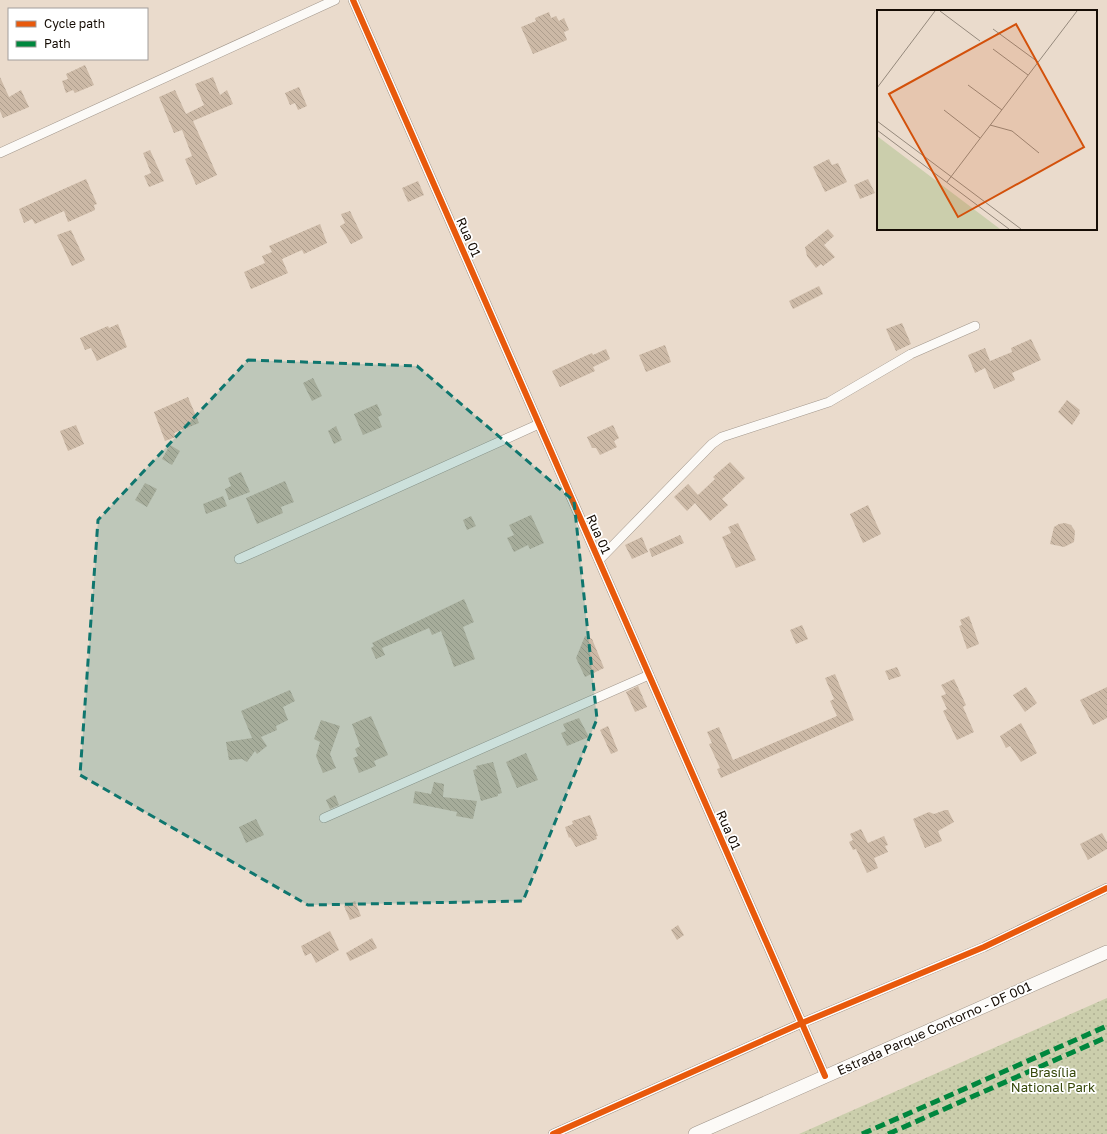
<svg xmlns="http://www.w3.org/2000/svg" width="1107" height="1134" viewBox="0 0 1107 1134" font-family="'Golos Text',sans-serif">
<style>
.park{fill:url(#park-dots)}
.building{fill:url(#building-back-hatch)}
.lines{fill:none;stroke-linecap:round;stroke-linejoin:round}
.street-casing{stroke:#a1968b;stroke-width:10}
.secondary-casing{stroke:#a1968b;stroke-width:14}
.street{stroke:#fcfaf7;stroke-width:9}
.secondary{stroke:#fcfaf7;stroke-width:13}
.quiet{stroke:#00873e;stroke-width:5;stroke-dasharray:10 5;stroke-linecap:butt}
.cycleway-casing{stroke:#fff;stroke-width:8}
.cycleway{stroke:#e8590c;stroke-width:6}
.marked{fill:#0f766e;fill-opacity:0.2;stroke:#0f766e;stroke-width:3;stroke-dasharray:8 5;stroke-linejoin:round}
.labels{text-anchor:middle;dominant-baseline:central;stroke-width:3.5;stroke-linejoin:round;paint-order:stroke}
.street-label{font-size:13px;fill:#160d05;stroke:#fff}
.park-label{font-size:13px;fill:#37480b;stroke:#fff}
.inset-road{fill:none;stroke:#95897c;stroke-width:1}
.view{fill:#d3510b;fill-opacity:0.15;stroke:#d3510b;stroke-width:2}
.inset-edge{fill:none;stroke:#160d05;stroke-width:2}
</style>
<defs>
<pattern id="park-dots" width="8" height="8" patternUnits="userSpaceOnUse"><rect width="8" height="8" fill="#cbceac"/><path d="M2 2h.1M6 6h.1" fill="none" stroke="#aeb092" stroke-width="1.8" stroke-linecap="round"/></pattern>
<pattern id="building-back-hatch" width="6" height="6" patternUnits="userSpaceOnUse"><rect width="6" height="6" fill="#ccb9a6"/><path d="M-1 5l2 2M0 0l6 6M5-1l2 2" fill="none" stroke="#ae9e8d"/></pattern>
</defs>
<rect width="100%" height="100%" fill="#eadbcc"/>
<!-- park -->
<path class="park" d="M1107,998V1134H799Z"/>
<!-- building -->
<g class="building">
<path d="M549,12L551,18L556,16L559,21L564,18L569,30L564,32L567,40L533,54L521,27L536,21L535,18Z"/>
<path d="M85,65L94,85L75,93L73,90L66,93L62,81L68,79L66,74Z"/>
<path d="M0,77L9,97L21,90L29,107L3,118L0,111Z"/>
<path d="M213,77L220,95L227,90L233,104L193,121L217,175L196,185L185,159L192,156L182,130L174,133L159,97L175,90L186,114L204,105L195,84Z"/>
<path d="M299,87L307,106L298,110L295,103L290,105L285,93Z"/>
<path d="M150,150L164,181L149,187L144,176L151,173L143,153Z"/>
<path d="M829,159L832,165L838,163L847,182L825,192L813,167Z"/>
<path d="M86,179L97,204L94,205L95,210L68,222L64,211L35,224L32,219L24,223L19,209Z"/>
<path d="M868,179L875,193L860,199L854,185Z"/>
<path d="M418,181L424,195L408,202L402,188Z"/>
<path d="M350,211L363,238L351,244L340,226L345,223L341,214Z"/>
<path d="M320,224L327,243L304,254L302,250L282,259L288,273L251,289L244,272L265,263L262,256L272,252L269,246Z"/>
<path d="M828,229L834,236L824,245L835,257L823,266L821,264L816,268L807,256L805,247Z"/>
<path d="M71,230L85,260L72,266L57,235Z"/>
<path d="M819,286L823,294L793,309L789,301Z"/>
<path d="M902,323L911,344L896,351L886,329Z"/>
<path d="M118,324L127,347L97,361L91,348L85,350L80,338L108,326L109,328Z"/>
<path d="M1031,339L1041,360L1012,373L1015,380L994,389L985,368L975,373L968,355L985,348L990,361L1012,352L1011,348Z"/>
<path d="M665,345L671,362L646,372L639,355Z"/>
<path d="M606,349L610,359L593,367L595,371L560,387L552,371L592,353L593,355Z"/>
<path d="M313,378L322,396L312,401L303,383Z"/>
<path d="M188,397L199,423L174,433L176,437L165,441L154,412Z"/>
<path d="M1067,400L1080,410L1079,412L1080,413L1072,425L1058,412Z"/>
<path d="M377,404L382,415L378,417L382,427L363,435L354,414Z"/>
<path d="M76,425L84,444L68,451L60,431Z"/>
<path d="M613,425L619,438L614,441L617,447L600,455L596,448H592L587,437Z"/>
<path d="M336,426L342,440L334,444L328,431Z"/>
<path d="M170,445L180,451L172,465L162,459Z"/>
<path d="M730,462L745,478L722,499L728,505L710,521L695,503L687,511L674,497L688,484L698,495L715,479L713,477Z"/>
<path d="M241,472L250,492L229,500L225,489L231,486L228,478Z"/>
<path d="M285,481L294,502L281,507L283,513L257,524L246,498Z"/>
<path d="M145,483L157,489L147,507L135,500Z"/>
<path d="M223,496L227,506L206,514L203,504Z"/>
<path d="M868,505L881,534L863,543L850,514Z"/>
<path d="M531,515L544,543L530,549L528,545L514,552L507,538L514,535L509,525Z"/>
<path d="M471,516L476,526L467,530L463,520Z"/>
<path d="M738,523L756,560L736,568L722,537L731,533L728,527Z"/>
<path d="M1065,523L1071,525L1075,531L1074,542L1064,547L1050,544L1054,527L1059,524Z"/>
<path d="M680,535L684,543L652,557L649,549Z"/>
<path d="M642,537L648,552L632,559L625,545Z"/>
<path d="M464,599L474,622L463,627L475,659L454,667L441,631L432,635L429,628L382,648L385,655L376,659L371,648L374,646L372,643Z"/>
<path d="M969,616L979,644L967,649L959,626L962,625L960,620Z"/>
<path d="M802,625L808,639L796,644L790,630Z"/>
<path d="M585,636L592,639L604,668L585,677L576,658Z"/>
<path d="M897,667L901,676L889,680L885,671Z"/>
<path d="M835,674L854,720L721,778L717,769L720,768L709,744L712,743L707,732L719,727L733,760L837,716L830,701L834,699L825,678Z"/>
<path d="M954,679L966,705L963,707L974,732L957,740L943,711L947,709L941,696L946,694L941,685Z"/>
<path d="M638,686L647,707L635,712L626,692Z"/>
<path d="M1026,687L1037,703L1025,712L1013,695Z"/>
<path d="M1107,687V718L1093,725L1080,700Z"/>
<path d="M290,690L295,701L283,707L288,720L276,726L277,730L261,737L267,746L257,754L255,751L247,762L242,759L229,760L226,742L252,738L241,711Z"/>
<path d="M371,716L388,755L374,761L376,766L359,773L353,758L358,756L355,749L360,746L352,724Z"/>
<path d="M579,718L589,737L567,746L561,733L566,731L563,724Z"/>
<path d="M321,720L340,726L330,754L336,768L323,773L316,756L320,742L314,739Z"/>
<path d="M1021,723L1037,753L1021,762L1010,746L1006,748L1000,736Z"/>
<path d="M608,726L618,751L611,754L600,730Z"/>
<path d="M526,753L538,780L517,788L506,762Z"/>
<path d="M493,762L502,793L498,794V796L481,801L473,770L477,769L476,766Z"/>
<path d="M434,782L444,784L443,797L477,801L473,819L456,816L457,812L413,803L415,791L431,794Z"/>
<path d="M335,795L339,805L330,809L326,800Z"/>
<path d="M945,810H948L954,822L938,831L942,841L925,848L913,819L929,812L934,814Z"/>
<path d="M590,815L598,836H596L597,839L576,847L570,837L569,838L565,827L573,824L572,821Z"/>
<path d="M256,819L264,835L246,843L239,827Z"/>
<path d="M861,829L868,843L884,836L888,845L885,846L888,852L874,858L878,868L867,873L856,849L853,850L849,842L853,840L850,834Z"/>
<path d="M1102,833L1107,842V849L1088,860L1080,844Z"/>
<path d="M355,901L361,916L350,920L344,906Z"/>
<path d="M678,925L684,935L677,940L671,930Z"/>
<path d="M330,931L339,950L316,963L311,953L305,956L301,946Z"/>
<path d="M372,938L377,948L350,961L346,953Z"/>
</g>
<g class="lines">
<!-- street casing -->
<g class="street-casing">
<g id="street">
<path d="M353,0L825,1076"/>
<path d="M0,153L335,0"/>
<path d="M239,559L539,424"/>
<path d="M599,560L712,444L722,437L829,402L911,354L975,326"/>
<path d="M324,818L649,675"/>
<path d="M553,1134L802,1023L984,947L1107,888"/>
</g>
</g>
<!-- secondary casing -->
<g class="secondary-casing">
<path id="secondary" d="M695,1134L1107,952"/>
</g>
<!-- street -->
<use href="#street" class="street"/>
<!-- secondary -->
<use href="#secondary" class="secondary"/>
<!-- quiet -->
<g class="quiet">
<path d="M862,1134L1107,1026"/>
<path d="M888,1134L1107,1037"/>
</g>
<!-- cycleway casing -->
<g class="cycleway-casing">
<g id="cycleway">
<path d="M353,0L825,1076"/>
<path d="M553,1134L802,1023L984,947L1107,888"/>
</g>
</g>
<!-- cycleway -->
<use href="#cycleway" class="cycleway"/>
</g>
<!-- marked area -->
<path class="marked" d="M248,360L417,366L574,501L597,719L523,901L308,905L80,775L98,520Z"/>
<g class="labels">
<!-- street labels -->
<g class="street-label">
<text transform="translate(469 237) rotate(66)">Rua 01</text>
<text transform="translate(599 534) rotate(66)">Rua 01</text>
<text transform="translate(729 830) rotate(66)">Rua 01</text>
<text transform="translate(934 1028) rotate(-24)">Estrada Parque Contorno - DF 001</text>
</g>
<!-- park labels -->
<g class="park-label">
<text x="1053" y="1072">Brasília<tspan x="1053" dy="15">National Park</tspan></text>
</g>
</g>
<!-- overview -->
<g transform="translate(877 10)">
<rect width="220" height="220" fill="#eadbcc"/>
<path d="M0,126L123,219H0Z" fill="#cbceac"/>
<path class="inset-road" d="M63,1L103,31M116,19L161,52M116,39L151,65M91,75L125,100M0,78L58,1M67,100L103,128M0,111L144,219M113,115L135,121L162,143M0,120L132,219M70,172L200,1"/>
<path class="view" d="M139,14L207,137L81,207L12,84Z"/>
<rect width="220" height="220" class="inset-edge"/>
</g>
<!-- legend -->
<rect x="8" y="8" width="140" height="52" fill="#ffffff" stroke="#a29e9b"/>
<rect x="16" y="21" width="20" height="6" fill="#e8590c" stroke="#a29e9b"/>
<text x="44" y="28" font-size="12" fill="#160d05">Cycle path</text>
<rect x="16" y="41" width="20" height="6" fill="#00873e" stroke="#a29e9b"/>
<text x="44" y="48" font-size="12" fill="#160d05">Path</text>
</svg>
